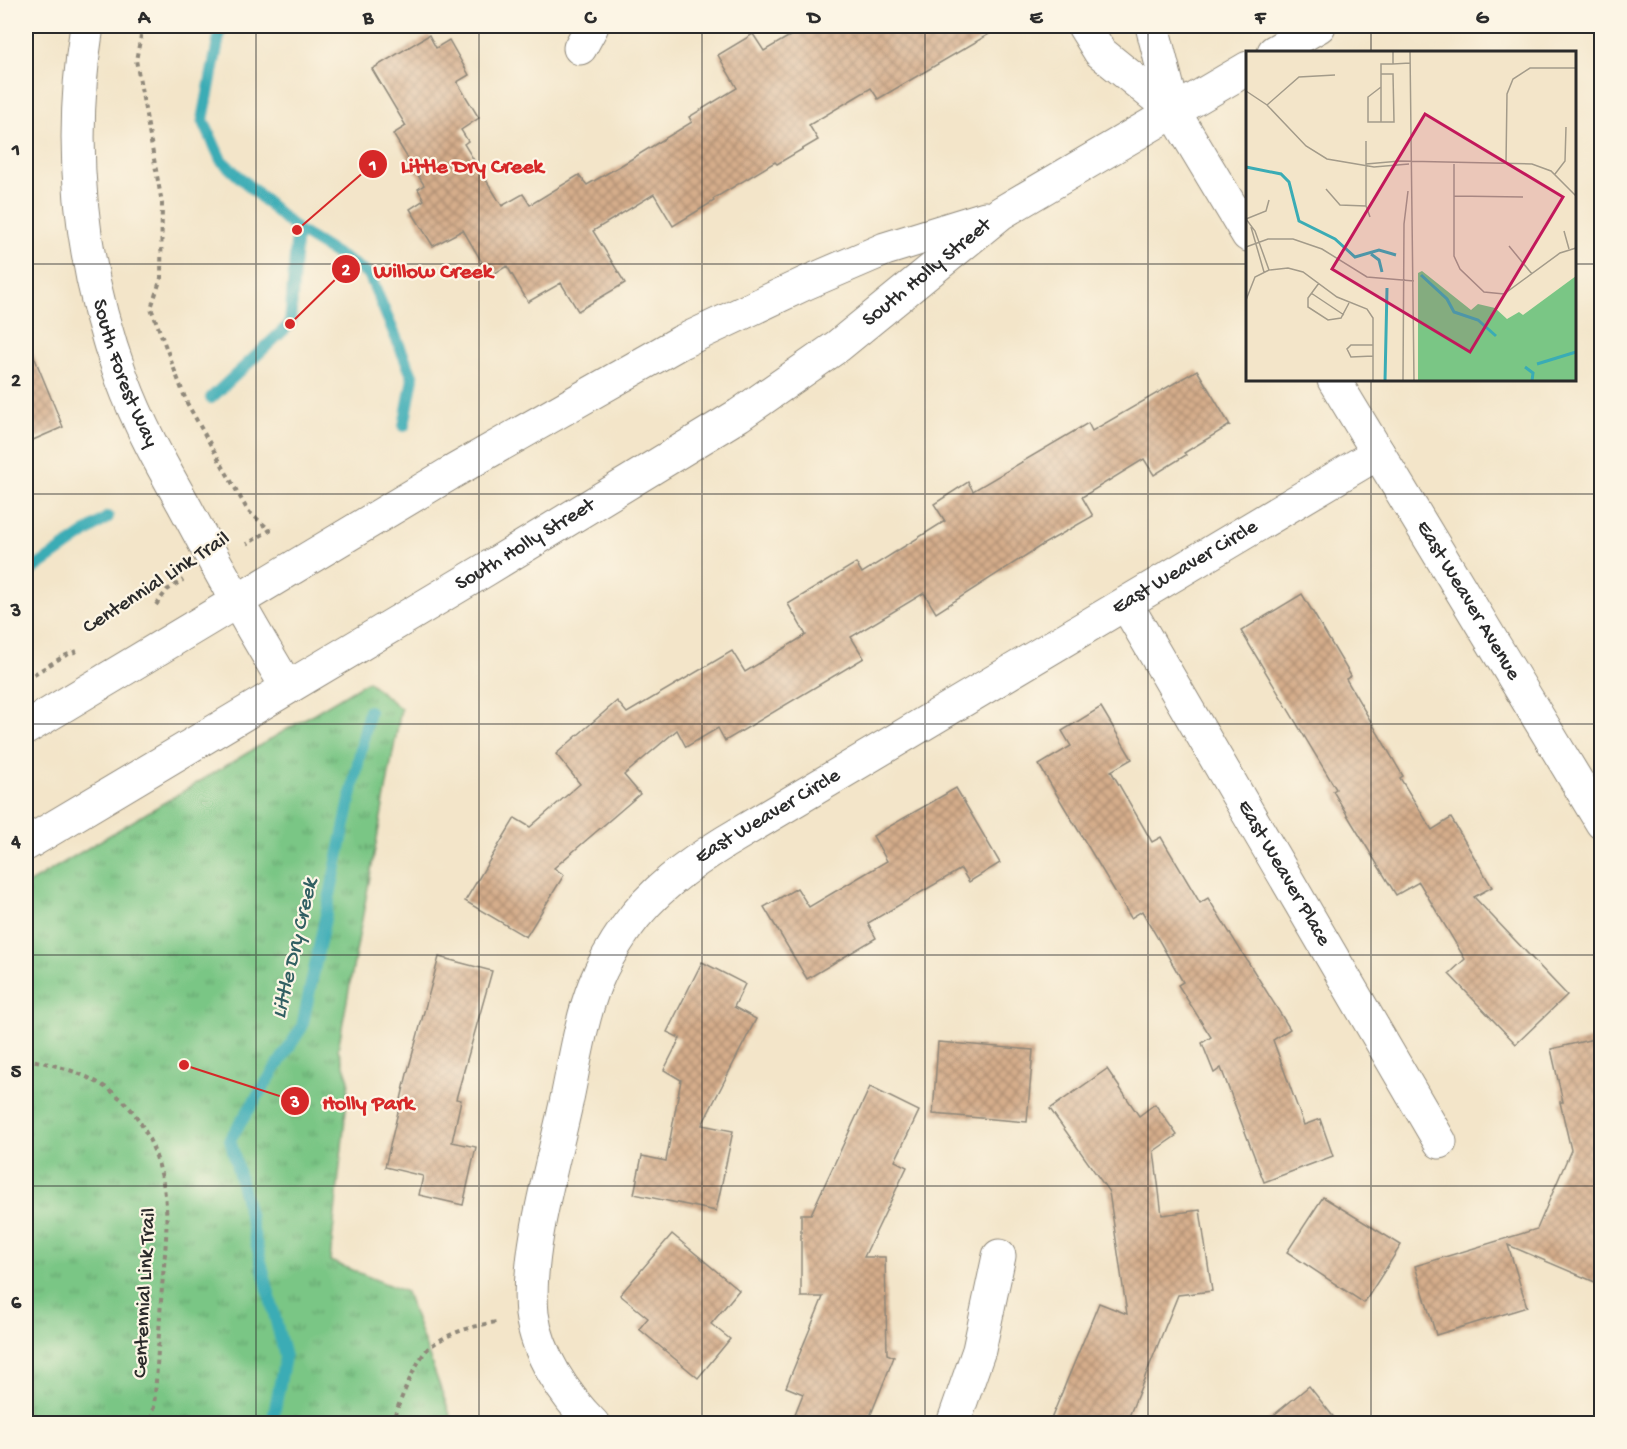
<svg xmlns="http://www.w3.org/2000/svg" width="1627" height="1449" viewBox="0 0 1627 1449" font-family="'Gochi Hand',sans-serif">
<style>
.park{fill:url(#park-tufts);stroke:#527858;stroke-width:1.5}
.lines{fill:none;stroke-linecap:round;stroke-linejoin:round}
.stream{stroke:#3aacb5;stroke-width:12}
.building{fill:url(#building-cross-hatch)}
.minor-casing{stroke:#8f887a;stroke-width:35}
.major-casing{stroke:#8f887a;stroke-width:35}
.path{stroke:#8f887a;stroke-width:4;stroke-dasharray:4.5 4.5;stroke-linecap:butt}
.minor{stroke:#fff;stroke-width:33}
.major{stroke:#fff;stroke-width:33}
.grid{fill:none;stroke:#2b2b2b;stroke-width:1.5;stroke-opacity:0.55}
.labels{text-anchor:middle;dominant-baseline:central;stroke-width:4.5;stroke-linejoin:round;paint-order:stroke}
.street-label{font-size:21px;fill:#2b2b2b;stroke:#fcf5e5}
.water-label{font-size:22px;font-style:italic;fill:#315f62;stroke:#fcf5e5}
.inset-river{fill:none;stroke:#3aacb5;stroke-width:3}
.inset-road{fill:none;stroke:#a39b8a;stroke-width:1.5}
.view{fill:#c2185b;fill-opacity:0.15;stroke:#c2185b;stroke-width:3}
.inset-edge{fill:none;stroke:#2b2b2b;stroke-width:3}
.leader{fill:none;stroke:#d62828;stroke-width:2}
.callout-dot{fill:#d62828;stroke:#fcf5e5;stroke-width:2}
.mark-label{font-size:18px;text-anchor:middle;font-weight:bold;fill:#fff}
.callout-label{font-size:22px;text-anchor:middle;font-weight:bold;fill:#d62828;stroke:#fcf5e5;stroke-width:4.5;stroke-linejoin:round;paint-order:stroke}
.neatline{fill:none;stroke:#2b2b2b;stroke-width:2}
.grid-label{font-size:20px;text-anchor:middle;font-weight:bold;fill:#2b2b2b}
</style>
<defs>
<pattern id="park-tufts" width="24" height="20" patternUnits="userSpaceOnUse" patternTransform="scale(1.5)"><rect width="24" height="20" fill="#7ac685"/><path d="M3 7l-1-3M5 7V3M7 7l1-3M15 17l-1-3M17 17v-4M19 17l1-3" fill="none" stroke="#64a16d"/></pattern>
<pattern id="building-cross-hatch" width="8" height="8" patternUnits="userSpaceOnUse" patternTransform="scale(1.5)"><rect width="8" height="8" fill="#d5ad8b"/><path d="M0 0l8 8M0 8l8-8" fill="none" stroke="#ad8d72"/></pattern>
</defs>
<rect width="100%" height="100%" fill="#fcf5e5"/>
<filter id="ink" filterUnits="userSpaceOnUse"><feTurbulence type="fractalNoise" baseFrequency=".0167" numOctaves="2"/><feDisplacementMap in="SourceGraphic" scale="12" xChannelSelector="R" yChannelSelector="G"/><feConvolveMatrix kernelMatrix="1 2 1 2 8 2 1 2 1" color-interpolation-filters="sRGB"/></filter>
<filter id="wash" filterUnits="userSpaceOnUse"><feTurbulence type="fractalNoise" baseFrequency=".008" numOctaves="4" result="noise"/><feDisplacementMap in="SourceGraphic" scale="24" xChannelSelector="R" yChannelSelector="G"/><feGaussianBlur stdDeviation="1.35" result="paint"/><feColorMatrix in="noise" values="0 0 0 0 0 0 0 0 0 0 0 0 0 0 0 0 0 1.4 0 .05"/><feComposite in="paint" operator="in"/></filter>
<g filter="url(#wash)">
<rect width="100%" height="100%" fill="#f3e5c9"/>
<!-- park -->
<path class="park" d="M368,681L401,709L338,1049L349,1080L330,1261L406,1292L453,1423H26V885Z"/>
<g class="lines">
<!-- stream -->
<g class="stream">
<path d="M221,26L203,120L221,160L297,230L369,274L413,378L404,426"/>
<path d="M211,398L290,324L297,230"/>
<path d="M26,574L108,517"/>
<path d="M272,1424L285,1357L230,1139L302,1027L369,711"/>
</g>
</g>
<g id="blocks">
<!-- building -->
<g class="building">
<path d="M807,26H1003L878,99L871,88L809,125L818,140L777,164L775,162L713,199L714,201L673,226L654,194L593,231L625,283L578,311L561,283L528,302L507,266L490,276L463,230L433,246L410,209L424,200L418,189L424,185L393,134L406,126L372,69L429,35L436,48L449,40L469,75L457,82L479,118L461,130L468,141L464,144L502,206L523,194L530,205L579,175L587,185L620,166L692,122L689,117L737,88L718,55L753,34L764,51Z"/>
<path d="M26,337L63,427L26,443Z"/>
<path d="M1197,370L1230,425L1184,453L1186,455L1154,475L1144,459L1082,497L1093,516L1042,545L936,613L924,593L851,637L864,658L725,741L718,728L686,747L677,730L624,775L640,794L554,868L564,875L526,937L465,901L515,818L530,827L580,784L556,754L617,701L627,713L732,651L745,672L806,635L788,604L856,563L862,573L945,521L934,504L968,482L973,491L1088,423L1092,431Z"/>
<path d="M1302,594L1351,676L1346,679L1403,776L1400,778L1432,830L1451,818L1492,887L1474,897L1567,995L1516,1044L1449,974L1465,959L1419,882L1396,895L1352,823L1333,791L1336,789L1241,631Z"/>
<path d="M1101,707L1132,759L1111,771L1152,842L1161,837L1200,903L1208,898L1290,1029L1273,1040L1304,1125L1320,1119L1333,1156L1264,1182L1221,1068L1214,1073L1202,1043L1211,1037L1178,985L1183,982L1142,911L1131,918L1039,765L1071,746L1062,731Z"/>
<path d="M956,788L1000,863L969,882L961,869L868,923L876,938L807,979L764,907L797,888L809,907L887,861L873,836Z"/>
<path d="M439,957L492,971L456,1099L461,1100L452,1142L476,1147L463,1205L419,1195L423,1176L385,1167L407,1074Z"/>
<path d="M702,962L745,984L734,1007L756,1019L702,1125L733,1131L716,1211L634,1194L642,1156L666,1161L681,1080L664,1070L680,1038L667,1032Z"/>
<path d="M1602,1037V1285L1508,1245L1527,1307L1436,1335L1415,1266L1537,1229L1571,1150L1560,1102H1563L1551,1049Z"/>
<path d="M938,1042L1033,1050L1027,1122L933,1114Z"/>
<path d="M1107,1069L1139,1116L1155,1104L1177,1135L1154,1151L1162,1215L1200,1210L1212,1291L1178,1295L1126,1424H1049L1099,1303L1127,1314L1109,1192L1050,1109Z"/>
<path d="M870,1087L919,1111L895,1161L907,1167L864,1257H885L887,1354L894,1357L867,1424H791L803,1394L786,1387L823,1297H801V1214H811Z"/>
<path d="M1323,1197L1401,1245L1364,1303L1287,1252Z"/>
<path d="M672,1234L739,1290L711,1324L730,1339L698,1378L639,1329L648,1318L620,1295Z"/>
<path d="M1309,1386L1339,1424H1263Z"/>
</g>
</g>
</g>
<g filter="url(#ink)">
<use href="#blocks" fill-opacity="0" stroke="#8f887a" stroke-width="1.5"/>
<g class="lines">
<!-- minor casing -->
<g class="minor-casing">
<g id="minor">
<path id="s1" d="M87,26C68,145 80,265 122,379C138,423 161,464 184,505C217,567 251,627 287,687"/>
<path d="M1084,26L1100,52L1174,112"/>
<path d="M1152,26L1174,112L1248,235"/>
<path d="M580,48L592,26"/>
<path id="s2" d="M1334,380L1602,823"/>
<path id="s3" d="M1126,604L1440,1142"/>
<path id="s4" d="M593,1424C565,1396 537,1354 532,1314C526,1253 552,1168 565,1108C574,1067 580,1022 595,984C603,964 614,945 626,928C652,891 688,865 725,842L1378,453"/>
<path d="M953,1424L979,1350L999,1256"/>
</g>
</g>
<!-- major casing -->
<g class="major-casing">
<g id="major">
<path d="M1274,52L1319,26"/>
<path d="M26,728L449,474L681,342L806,283L885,249L985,218"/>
<path id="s5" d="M26,844L485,570L739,415L838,346L1001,213L1248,68"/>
</g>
</g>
<!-- path -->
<g class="path">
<path d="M143,26L136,60L162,203L161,278L151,308L187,403L248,511L270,530L247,544"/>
<path d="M156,605L167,590L183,580"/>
<path d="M26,679L64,656L77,651"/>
<path d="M26,1059C59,1065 95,1076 121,1099C148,1123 164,1170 166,1206C168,1238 163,1269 161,1301C158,1342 157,1383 152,1424"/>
<path d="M391,1424C399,1405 416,1357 431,1346C450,1332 474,1326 496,1322"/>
</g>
<!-- minor -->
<use href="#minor" class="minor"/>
<!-- major -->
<use href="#major" class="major"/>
</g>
</g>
<!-- grid -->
<path class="grid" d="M256,26V1424M479,26V1424M702,26V1424M925,26V1424M1148,26V1424M1371,26V52M26,264H1248M1574,264H1602M1371,380V1424M26,494H1602M26,724H1602M26,955H1602M26,1186H1602"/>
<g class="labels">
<!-- street labels -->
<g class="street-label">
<text stroke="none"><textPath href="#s5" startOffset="1068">South Holly Street</textPath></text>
<text stroke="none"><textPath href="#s1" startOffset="354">South Forest Way</textPath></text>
<text stroke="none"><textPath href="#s5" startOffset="582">South Holly Street</textPath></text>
<text stroke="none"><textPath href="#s4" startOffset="1197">East Weaver Circle</textPath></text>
<text transform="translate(157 584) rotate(-33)">Centennial Link Trail</text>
<text stroke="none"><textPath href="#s2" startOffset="258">East Weaver Avenue</textPath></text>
<text stroke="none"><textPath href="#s4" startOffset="711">East Weaver Circle</textPath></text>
<text stroke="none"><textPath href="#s3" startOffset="312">East Weaver Place</textPath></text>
<text transform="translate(146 1293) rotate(-87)">Centennial Link Trail</text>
</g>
<!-- water labels -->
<g class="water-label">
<text transform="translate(296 949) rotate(-77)">Little Dry Creek</text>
</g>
</g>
<!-- overview -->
<g transform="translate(1246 51)">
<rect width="330" height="330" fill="#f3e5c9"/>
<path d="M176,220L225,259L232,253L249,257L261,268L273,261L277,264L330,225V330H172V222Z" fill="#7ac685"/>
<path class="inset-river" d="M0,116L35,123L43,131L53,170L89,188L109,206L133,199L150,204M125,203L133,209L136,221M175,224L201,248L208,261L232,269L250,285M291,313L330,301M279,316L287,322L286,330M139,330L141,237"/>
<path class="inset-road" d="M147,0V13L164,12M164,0L168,330M135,23H147L148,71H135M135,36L122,46V71H135V13H147M0,40L21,54L60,95L81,108L128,116L163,113M21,54L53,26L89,24M120,90V155L124,166M260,112L261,43L267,28L284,17H330M120,113L154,110L286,113L305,120L330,145M208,113V205L214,218L238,241L258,243L314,202L330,197M309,123L319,110L320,76M80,138L94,154L120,155M208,145L277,146M0,168L9,180L23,219M0,168L20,160L23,149M5,176L18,221M318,180L323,198M263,195L286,223M0,196L22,188H47L76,198L121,226L168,230M73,232L62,247V256L82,269L95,267L103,252M65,242L98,264M0,249L9,226L23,219L42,217L57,221L91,246L121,258L127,267V330M0,292V330M127,294H105L101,298L105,306L127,305M157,330L158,173L162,140"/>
<path class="view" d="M179,63L317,146L224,301L86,218Z"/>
<rect width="330" height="330" class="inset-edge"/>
</g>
<!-- callouts -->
<path class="leader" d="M297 230L373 164M290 324L346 269M184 1065L295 1101"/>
<g class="callout-dot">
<circle cx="297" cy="230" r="6"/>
<circle cx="290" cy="324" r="6"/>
<circle cx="184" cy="1065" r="6"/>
<circle cx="373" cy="164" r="15"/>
<circle cx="346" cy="269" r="15"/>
<circle cx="295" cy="1101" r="15"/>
</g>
<g class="mark-label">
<text x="373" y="170">1</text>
<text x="346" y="275">2</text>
<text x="295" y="1107">3</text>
</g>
<g class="callout-label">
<text x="472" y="172">Little Dry Creek</text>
<text x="433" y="277">Willow Creek</text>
<text x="368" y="1109">Holly Park</text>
</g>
<!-- margin -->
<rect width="1627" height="1449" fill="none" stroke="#fcf5e5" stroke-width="66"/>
<rect x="33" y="33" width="1561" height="1383" class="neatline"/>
<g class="grid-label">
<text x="144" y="23">A</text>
<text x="368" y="23">B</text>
<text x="590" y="23">C</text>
<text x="814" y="23">D</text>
<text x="1036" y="23">E</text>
<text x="1260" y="23">F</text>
<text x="1482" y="23">G</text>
<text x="16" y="155">1</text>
<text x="16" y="386">2</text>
<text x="16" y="616">3</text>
<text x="16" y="847">4</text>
<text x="16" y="1077">5</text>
<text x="16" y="1308">6</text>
</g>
</svg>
